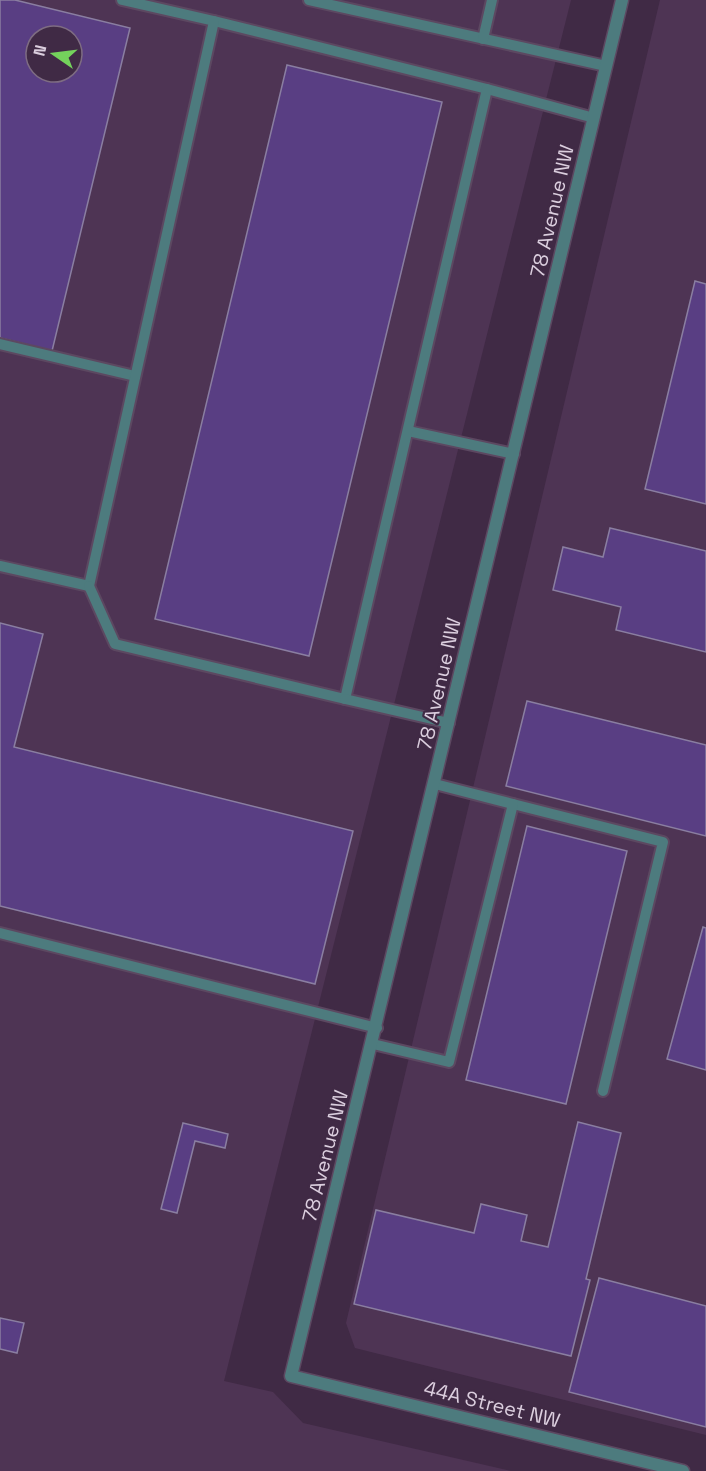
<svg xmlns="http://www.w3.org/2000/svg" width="706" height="1471" viewBox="0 0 706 1471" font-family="'Space Grotesk',sans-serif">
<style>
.built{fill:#4e3454;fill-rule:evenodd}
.building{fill:#593e83;stroke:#8a7ea1;stroke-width:1.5;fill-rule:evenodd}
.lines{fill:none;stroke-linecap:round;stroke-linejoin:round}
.lane-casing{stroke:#5c4861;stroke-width:14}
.street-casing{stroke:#5c4861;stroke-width:15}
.lane{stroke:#4d7b7e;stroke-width:10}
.street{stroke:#4d7b7e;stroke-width:12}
.labels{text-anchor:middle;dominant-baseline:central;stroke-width:4.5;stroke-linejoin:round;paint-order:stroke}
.street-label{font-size:20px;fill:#dbcede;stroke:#402a45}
</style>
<rect width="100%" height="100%" fill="#402a45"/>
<!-- built -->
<g class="built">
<path d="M0,0H571L224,1381L273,1392L303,1423L511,1471H0ZM36,36H72V72H36Z"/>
<path d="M660,0H706V1435L355,1348L346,1323Z"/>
</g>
<!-- building -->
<g class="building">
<path d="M0,0H15L130,28L52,351L0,338ZM36,36H72V72H36Z"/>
<path d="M287,65L442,102L309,656L155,619Z"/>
<path d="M695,281L706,284V504L645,489Z"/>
<path d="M610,528L706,551V652L616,630L621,607L553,590L563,547L603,557Z"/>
<path d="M0,623L43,634L14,747L353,831L315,984L0,906Z"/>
<path d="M527,701L706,745V836L506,786Z"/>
<path d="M527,826L627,851L566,1104L466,1080Z"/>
<path d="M703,927L706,928V1070L667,1059Z"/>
<path d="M578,1122L621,1133L586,1279L590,1280L571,1356L354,1304L376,1210L474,1233L481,1204L527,1215L521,1241L548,1247Z"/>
<path d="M183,1123L228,1134L225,1148L195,1141L177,1213L161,1209Z"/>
<path d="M599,1278L706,1306V1427L569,1392Z"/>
<path d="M0,1318L24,1323L17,1353L0,1349Z"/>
</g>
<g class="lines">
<!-- lane casing -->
<g class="lane-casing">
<g id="lane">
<path d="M309,0L606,66"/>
<path d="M214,21L487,89L594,118"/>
<path d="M483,39L492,0"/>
<path d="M0,344L135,376"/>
<path d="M408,431L514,454"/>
<path d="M0,566L89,586L214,21L122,0"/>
<path d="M89,586L115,644L345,699L487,89"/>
<path d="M345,699L449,723"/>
<path d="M513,804L663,842L603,1091"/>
<path d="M0,933L377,1028"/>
<path d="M373,1044L449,1062L513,804L435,784"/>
</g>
</g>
<!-- street casing -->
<g class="street-casing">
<path id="street" d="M622,0L291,1376L683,1471"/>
</g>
<!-- lane -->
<use href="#lane" class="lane"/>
<!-- street -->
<use href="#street" class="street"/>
</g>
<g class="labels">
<!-- street labels -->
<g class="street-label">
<text transform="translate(552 211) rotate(-77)">78 Avenue NW</text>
<text transform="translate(439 684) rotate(-77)">78 Avenue NW</text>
<text transform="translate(325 1156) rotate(-76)">78 Avenue NW</text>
<text transform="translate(492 1404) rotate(14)">44A Street NW</text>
</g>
</g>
<!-- north arrow -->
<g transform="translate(54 54) rotate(284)"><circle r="28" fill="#402a45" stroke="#7e6c82" stroke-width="1.5"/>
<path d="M0-4.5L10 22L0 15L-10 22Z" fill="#74d25c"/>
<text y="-9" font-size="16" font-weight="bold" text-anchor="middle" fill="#dbcede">N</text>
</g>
</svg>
